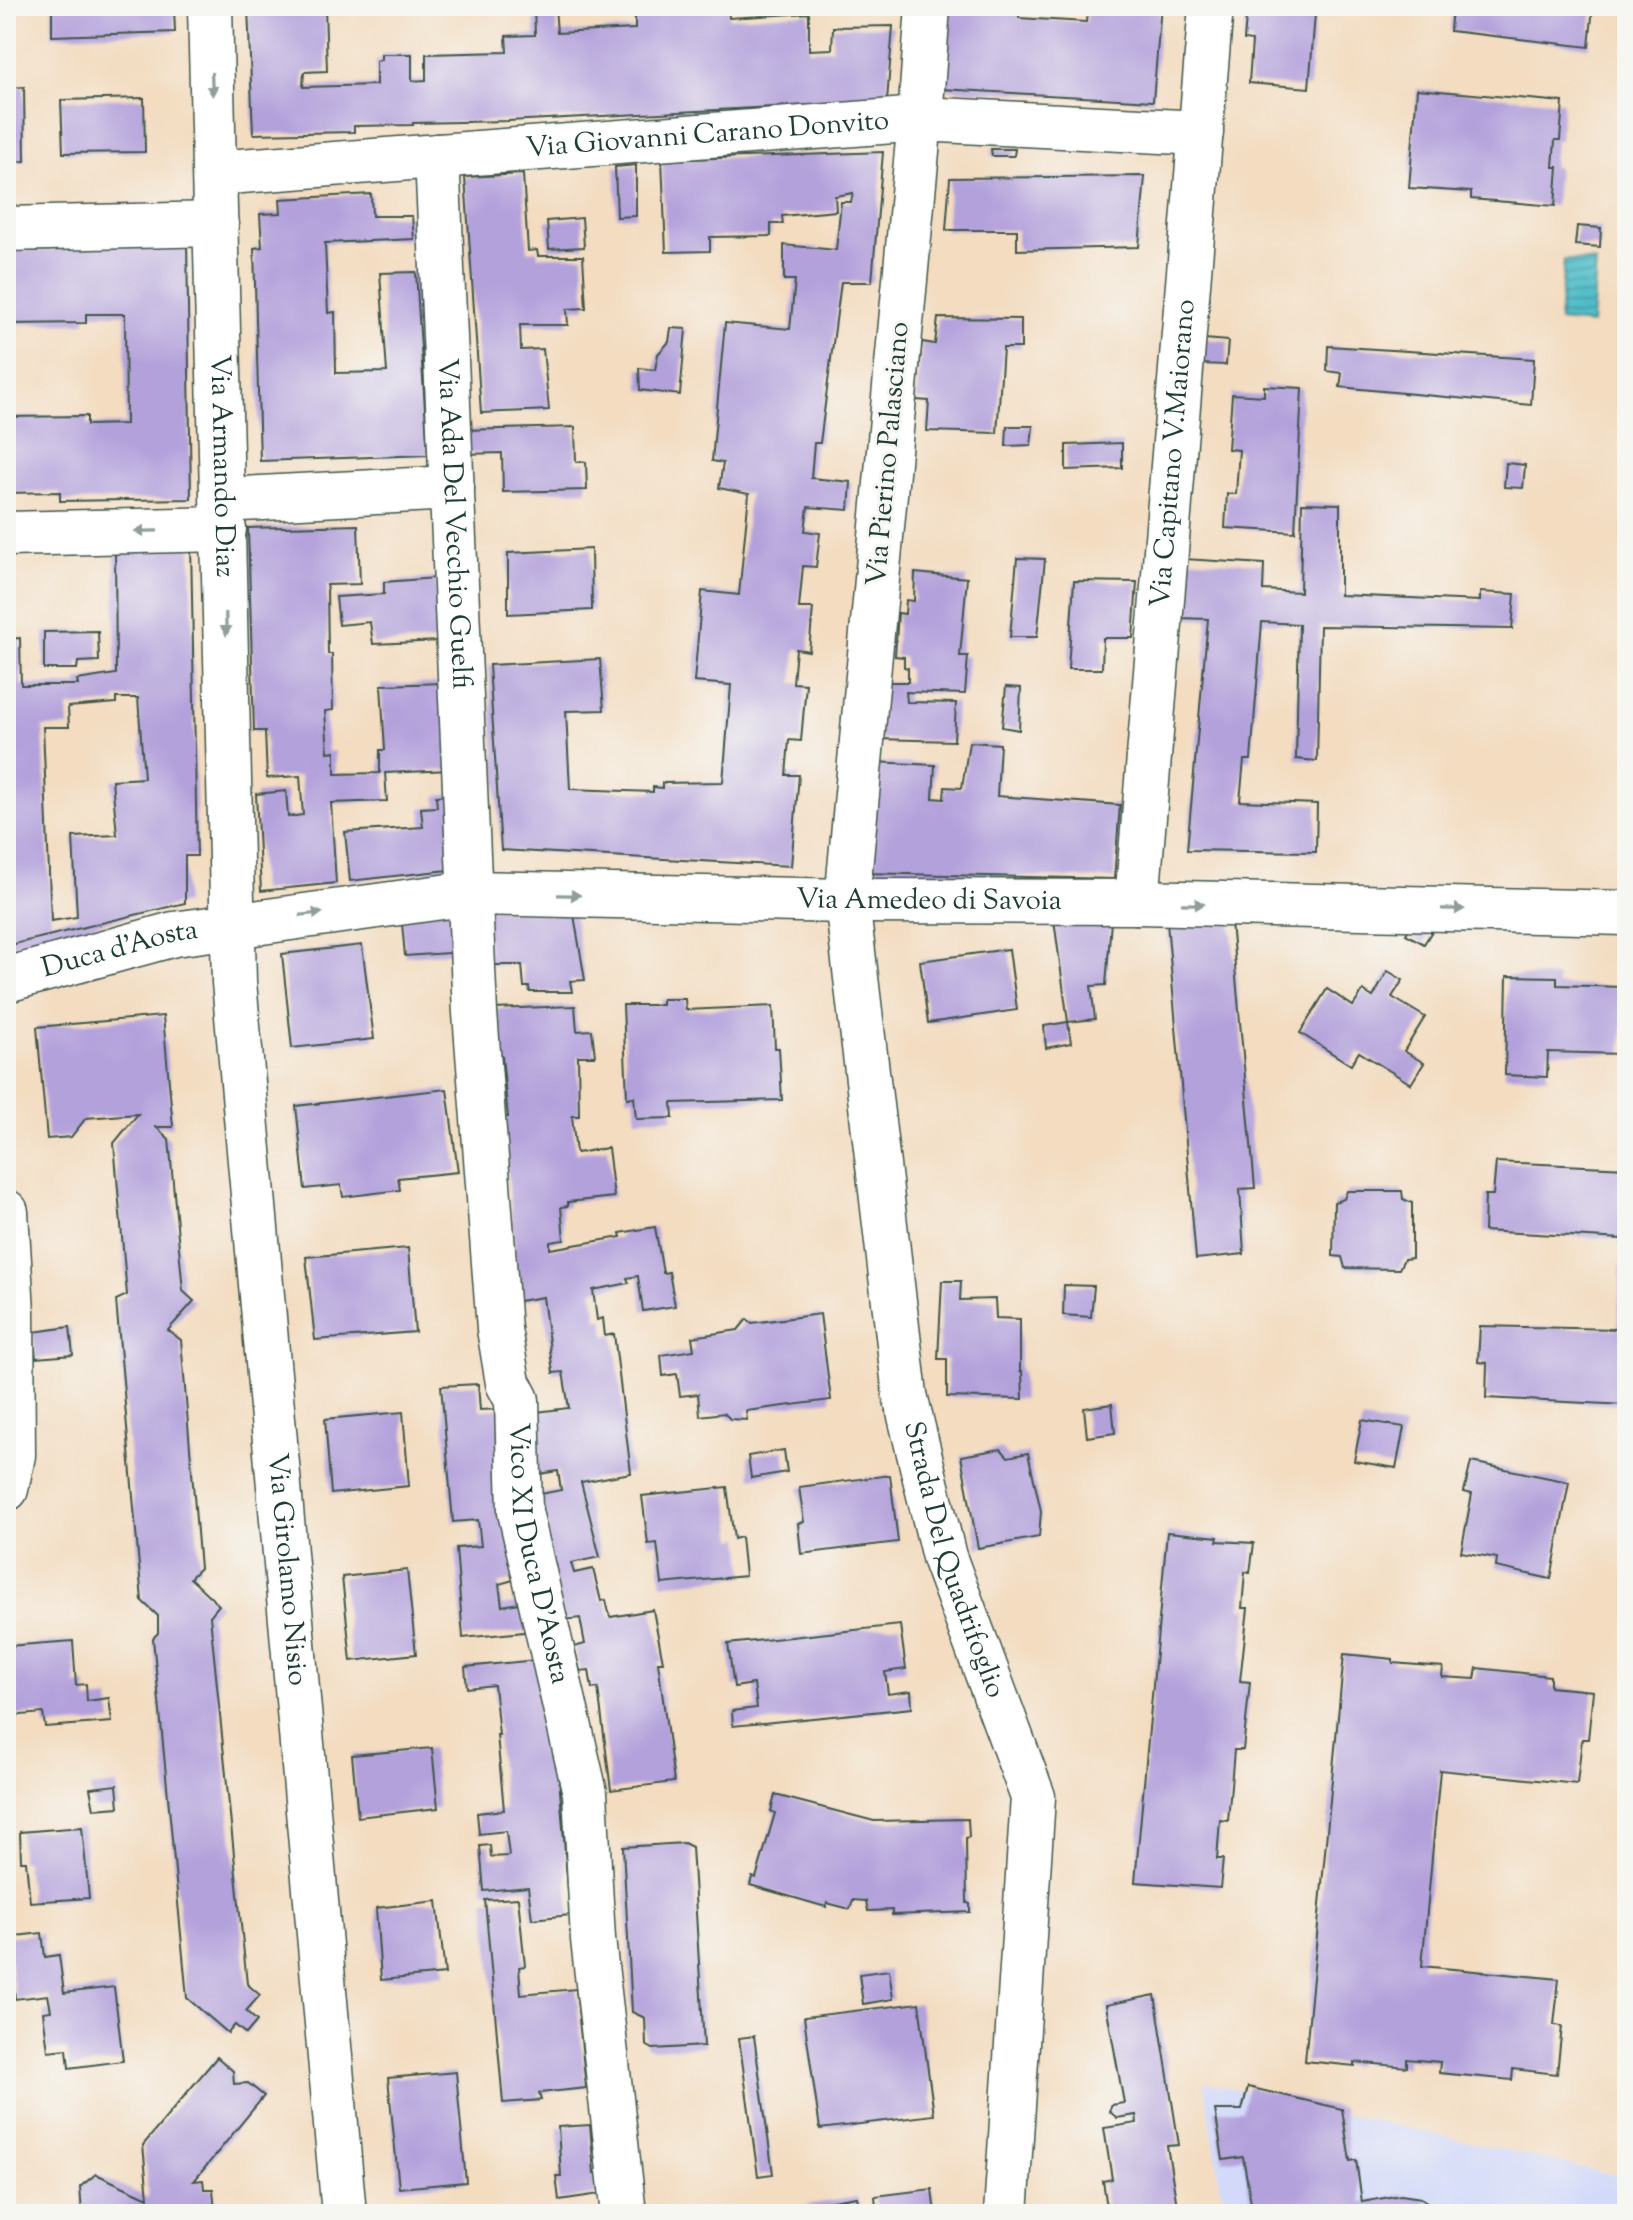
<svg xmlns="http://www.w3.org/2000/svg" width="1633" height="2220" viewBox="0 0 1633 2220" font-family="'Sorts Mill Goudy',serif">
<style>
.built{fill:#d2d9f9}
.water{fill:url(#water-rules);stroke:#387d7e;stroke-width:2}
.building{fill:#b3a1db;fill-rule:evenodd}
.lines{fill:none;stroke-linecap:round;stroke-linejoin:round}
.minor-casing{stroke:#3f5549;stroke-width:47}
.minor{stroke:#fff;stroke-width:44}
.oneway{fill:#8f9e9a}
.labels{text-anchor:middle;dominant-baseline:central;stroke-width:6;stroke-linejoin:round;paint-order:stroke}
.street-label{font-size:28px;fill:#1f3d34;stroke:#f6f6f2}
</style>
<defs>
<pattern id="water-rules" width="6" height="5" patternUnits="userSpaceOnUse" patternTransform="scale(2)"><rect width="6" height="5" fill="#50bdc9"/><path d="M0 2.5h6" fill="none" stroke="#429ba4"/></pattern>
</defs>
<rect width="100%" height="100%" fill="#f6f6f2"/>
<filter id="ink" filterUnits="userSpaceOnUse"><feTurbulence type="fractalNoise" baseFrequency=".0125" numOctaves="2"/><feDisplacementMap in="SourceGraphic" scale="16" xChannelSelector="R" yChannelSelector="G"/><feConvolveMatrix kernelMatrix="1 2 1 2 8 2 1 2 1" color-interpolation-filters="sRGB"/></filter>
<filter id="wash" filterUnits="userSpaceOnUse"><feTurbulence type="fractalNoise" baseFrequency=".006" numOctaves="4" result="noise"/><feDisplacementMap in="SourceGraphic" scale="32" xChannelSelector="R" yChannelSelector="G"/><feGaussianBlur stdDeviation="1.8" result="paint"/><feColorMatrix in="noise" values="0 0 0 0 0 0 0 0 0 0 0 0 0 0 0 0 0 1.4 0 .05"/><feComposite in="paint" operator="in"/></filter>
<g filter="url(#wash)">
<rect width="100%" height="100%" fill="#f3dcc0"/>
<!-- built -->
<path class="built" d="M1204,2082L1627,2178V2214H1225Z"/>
<!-- water -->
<path class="water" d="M1564,260L1596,262L1592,324L1559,321Z"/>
<g id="blocks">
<!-- building -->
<g class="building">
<path d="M52,6H174L175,32L52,36Z"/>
<path d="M248,6H325L327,71L304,72L303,87L376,85V61L381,60V54H412V81L426,80V54L507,52L506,36L535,35L534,6H555L557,33L635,29V6H728L729,18L809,13V50L832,49L833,27L893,26L887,101L508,121L413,123V125L354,126V132L253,134Z"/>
<path d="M948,6H1020L1019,18L1086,22L1088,6H1161L1153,101L941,89Z"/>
<path d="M1247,6H1326V15L1315,14L1309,88L1249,83L1252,41L1244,40Z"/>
<path d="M1452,6H1593L1589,47L1450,31Z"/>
<path d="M24,87L25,161L6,162V88Z"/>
<path d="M1417,89L1563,102L1560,140H1555L1553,167H1558L1555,206L1471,199V192L1409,188Z"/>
<path d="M144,98L145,152L63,153L61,100Z"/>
<path d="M991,149H1015L1014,156H992Z"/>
<path d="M883,152L872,282H841L820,443H814L811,478L851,482L849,510L808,507L805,531L820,533L816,567L803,566L799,608H813L809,651L796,649L793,683L806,684L801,741L789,740L786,775H799L791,866L501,850L489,665L600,659L604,710L566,711L570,789L653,792V787L662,788V783L723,782L731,685L694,682L702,591L739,595L749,494L719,488L723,463L712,461L725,323L790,329L795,280H784V245L836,250L841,202H851L853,193L835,196L836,211L782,216L783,224H771V236L710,237V251L666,252L662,160Z"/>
<path d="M636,165V216L617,217L615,167Z"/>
<path d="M523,174L528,251L537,250L538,256H583L586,308L567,309L568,325H520L521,350L543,349L549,410L481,413L465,177Z"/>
<path d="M1145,176L1139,247L1017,250V230H946L950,178Z"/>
<path d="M371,194L372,216H412L414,239L325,243L328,313L335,312L336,373L387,372L380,273L416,272L428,455L260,461L254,248L262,247L260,214L281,213L280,199Z"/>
<path d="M582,218L584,247L549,249L547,221Z"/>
<path d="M1577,226L1601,228L1600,247L1575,245Z"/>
<path d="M187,242L191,499L60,501V492L6,493V417L87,416V425L126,424L125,314H86V323L6,324V251L58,250L59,243Z"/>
<path d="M938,318L1021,319V348H1003L997,433L927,431L929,401L916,400L922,342L935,344Z"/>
<path d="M671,328L686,329L680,395L640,390L639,368L655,370L658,354L669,342Z"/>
<path d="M1204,339L1228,341L1226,365L1201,364Z"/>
<path d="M1328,346L1534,359L1531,405L1340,387L1342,373L1327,371Z"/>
<path d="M1264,386L1302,388L1295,532L1225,528L1227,494H1236L1239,450L1228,449L1232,394L1264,396Z"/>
<path d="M1007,426H1033L1031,445L1006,446Z"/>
<path d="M575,427L576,462H586L587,490L503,492L502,453L464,454L463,430Z"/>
<path d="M1122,443V468L1066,470V445Z"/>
<path d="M1506,463L1525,465L1523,488L1504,487Z"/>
<path d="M1302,503L1340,504V595L1480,601V592L1515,594L1512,629L1320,626L1317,761L1296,759L1299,624L1262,622L1251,760H1244L1240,801L1317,804L1316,852L1187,850L1208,619L1180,618L1185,559L1264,564L1263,590L1300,592Z"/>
<path d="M358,525L360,584L327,585L328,654H332L333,710L325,711L328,752L335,751V774L380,773V750H385L381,685L444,683L450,770L385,773L387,801L331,803L336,883L261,891L256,794L286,791L288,817L303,815L300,776L267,778L265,731H254L248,528Z"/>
<path d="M191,545L197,856H185V903L6,946V639L20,638L21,685H78L77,680L116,674L115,548ZM116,698H138L144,778L112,780L117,835L73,837L77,917L51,921L43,727H69L68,707L116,703Z"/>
<path d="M591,549L592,610L508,614V553Z"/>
<path d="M1017,558L1045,559L1037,637H1010Z"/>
<path d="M915,573L967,578L960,656H968L965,694L906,692L907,702L956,703L954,741L877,739L882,682H908V668L904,667V657L895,656L898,613L905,614L906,600L914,601Z"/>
<path d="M436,578L441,641L373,644L370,622L339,625L336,597L384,594V582Z"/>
<path d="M1074,581L1137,582L1133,638H1103L1102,669H1068Z"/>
<path d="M98,631L99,661L78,662L77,669H44V632Z"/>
<path d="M1006,687L1021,688L1019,730L1002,727Z"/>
<path d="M969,742L1000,744L997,796L1120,805L1114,879L865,873L874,762L935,765L933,798L944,799L945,787L962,788Z"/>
<path d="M452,794L457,869L350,881L345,832L423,827L421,808L437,807L436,796Z"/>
<path d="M485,907L574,915L585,980L570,981L572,992H530L529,987H524L522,965H490Z"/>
<path d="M460,908L463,952L405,956L401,913Z"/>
<path d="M1054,920L1111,921L1106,985L1091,986L1095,1019L1068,1022Z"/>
<path d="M1167,922H1231L1255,1188L1240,1189L1244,1254L1196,1259Z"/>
<path d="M1410,927L1434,928L1424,944L1406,934Z"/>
<path d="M362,945L374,1039L292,1048L282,954Z"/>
<path d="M1009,949L1017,1010L928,1023L920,961Z"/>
<path d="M1388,971L1403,980L1392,997L1425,1017L1404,1051L1424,1063L1411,1084L1359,1052L1351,1065L1300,1033L1327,989L1353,1006L1363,991L1373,997Z"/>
<path d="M1507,976L1557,977V985L1623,987L1622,1054L1548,1052L1547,1077L1505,1075Z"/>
<path d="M662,999H685L686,1010L773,1006L775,1048H779L782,1100L672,1103L673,1118L636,1119L634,1097L627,1098L623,1005H662Z"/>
<path d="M575,1006L577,1031L592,1030L595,1056H578L579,1116H572L576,1153L608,1148L614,1197L568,1202V1206L561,1207L564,1240L550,1242V1249L621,1237L620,1233L655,1227L663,1273L669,1272L675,1306L643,1311L638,1276L627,1278L629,1283L593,1290L597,1320L603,1318L605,1336L614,1334L631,1473L581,1482L600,1557L571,1563L574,1573L593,1569L601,1601L606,1600L610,1617L653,1610L663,1662H658L674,1782L611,1790L598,1688L592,1689L589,1670L580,1671L574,1647L585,1644L580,1618L563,1620L531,1496L561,1490L558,1471L533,1475L529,1413L569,1408L563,1372L553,1373L543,1297L519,1301L503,1117H508L502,1056H498L494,1009Z"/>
<path d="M163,1016L173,1127H156L169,1139L183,1291L194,1301L168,1330L181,1340L200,1568L190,1578L219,1605L210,1616L247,1984L260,1995L246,2011L257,2021L246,2034L235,2025L228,2033L187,1998L153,1638L158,1633V1616L142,1601L116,1300L127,1295L114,1143L138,1114L86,1118L71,1137L47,1139L37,1027Z"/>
<path d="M1068,1022L1071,1043L1046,1048L1044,1026Z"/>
<path d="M447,1089L458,1172L398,1178L400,1190L343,1197L341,1185L305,1189L296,1106Z"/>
<path d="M1496,1162L1627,1168V1405L1486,1398L1487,1363L1478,1362L1480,1326L1618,1329L1622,1239L1484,1231L1485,1195H1493Z"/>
<path d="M1347,1191H1402L1403,1199L1412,1203V1258L1404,1259L1399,1269L1345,1268L1342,1257L1333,1256L1334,1202L1344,1199Z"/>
<path d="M408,1248L415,1332L315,1340L306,1257Z"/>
<path d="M942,1281H961L960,1300L995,1299L996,1318L1020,1319V1371H1022L1023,1399L947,1397V1359H938Z"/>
<path d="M1064,1285L1094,1286L1091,1317L1063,1315Z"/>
<path d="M820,1314L831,1400L746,1411L747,1420L730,1419L724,1413L700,1416L698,1394L680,1396L677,1374L663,1376L661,1355L694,1350L692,1337L738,1330L747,1319L752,1323Z"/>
<path d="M70,1327L73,1355L36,1358L33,1332Z"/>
<path d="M478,1384L480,1410L501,1409L517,1579L499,1584L502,1606L530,1601L534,1631L463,1638L456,1548L481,1546L478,1520L453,1522L441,1386Z"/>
<path d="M1112,1404L1115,1433L1087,1437L1084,1408Z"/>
<path d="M403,1412L409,1486L331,1494L325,1419Z"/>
<path d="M1362,1420L1404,1427L1396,1468L1354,1461Z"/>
<path d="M1001,1449L1008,1457L1028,1453L1041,1511L1039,1537L978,1548L961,1456Z"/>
<path d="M784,1450L787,1472L751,1478L748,1456Z"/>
<path d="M1471,1462L1569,1482L1551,1579L1496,1567L1497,1558L1461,1552L1472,1494L1464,1492Z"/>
<path d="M890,1475L898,1542L801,1554L798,1523L804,1522L799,1487Z"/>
<path d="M727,1487L734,1539L741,1537L745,1576L662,1584L657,1543L648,1544L642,1496Z"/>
<path d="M1167,1532L1218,1537L1217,1541L1254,1543L1250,1573L1245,1572L1242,1608H1248L1240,1681L1250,1682L1243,1750H1234L1228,1821L1220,1820L1217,1859H1223L1220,1888L1135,1882Z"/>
<path d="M407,1570L416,1654L351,1661L342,1577Z"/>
<path d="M900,1625L906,1669L885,1672L888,1694L911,1691L912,1708L733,1726L732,1711L757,1708L754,1684L734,1687L728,1644Z"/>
<path d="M73,1641L76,1685L86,1684L87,1701L109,1698L112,1722L45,1727L43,1713L11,1716L7,1646Z"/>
<path d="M1344,1654L1393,1659V1663L1443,1667L1442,1677L1475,1679L1477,1668L1550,1676V1687L1593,1691L1588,1739H1582L1577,1784L1440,1770L1422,1966L1559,1979L1554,2025L1562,2026L1557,2074L1513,2069L1512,2080L1439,2073L1440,2062L1407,2059V2067L1355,2062V2066L1305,2061Z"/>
<path d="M546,1659L555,1728L570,1915L532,1919L528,1887L484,1891L480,1846L490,1845L491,1857L509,1856L506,1831L479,1834L477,1813L504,1810L497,1735H499L494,1685L467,1688L465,1667Z"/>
<path d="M432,1748L438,1808L358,1817L352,1755Z"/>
<path d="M117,1785L119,1807L94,1809L90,1788Z"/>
<path d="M775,1795L874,1821L968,1819L969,1837L966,1838L967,1903L970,1904V1912L892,1915V1910L868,1911L866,1901L853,1900L850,1909L827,1903L826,1907L750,1885L752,1877L756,1878L775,1813L771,1811Z"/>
<path d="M82,1827L89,1898L30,1902L26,1861H21L20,1832Z"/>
<path d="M684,1843L692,1847L704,2046L653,2049L646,2045L645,2018L632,2012L623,1847Z"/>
<path d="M518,1898L525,1966L519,1967L521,1994L576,1989L586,2088L539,2093L541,2100L503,2103L485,1900Z"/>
<path d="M437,1901L445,1974L381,1980L376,1908Z"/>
<path d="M42,1933L45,1957L59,1955L64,1993L114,1987L123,2061L69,2068L67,2049L48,2051L43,2012L51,2011L48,1995L15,1999L7,1937Z"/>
<path d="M889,1970L893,1999L863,2004L859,1974Z"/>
<path d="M1155,1995L1179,2145L1167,2146L1177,2206L1188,2204L1190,2214H1108L1103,2181L1112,2179L1104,2128L1137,2123L1136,2115L1117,2118L1109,2111L1112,2105L1124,2103L1106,2005Z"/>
<path d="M919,2003L934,2115L820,2129L804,2017Z"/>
<path d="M754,2036L773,2174L758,2176L739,2038Z"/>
<path d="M217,2057L233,2071L234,2084L248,2083L264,2096L194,2181L203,2180L204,2189H213L215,2212L206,2214H82L80,2187L96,2174L148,2198L143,2145Z"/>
<path d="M456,2072L466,2182L399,2188L388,2078Z"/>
<path d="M1248,2087L1342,2109L1350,2161L1356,2160L1362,2202L1401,2195L1421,2198L1446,2214H1253L1243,2157L1223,2160L1215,2110H1242Z"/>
<path d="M590,2125L594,2173L604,2171L607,2193L559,2200L556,2176H561L558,2127Z"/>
<path d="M932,2189L935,2214H809L807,2205L857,2197L860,2209L876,2207L875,2196Z"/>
</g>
</g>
</g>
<g filter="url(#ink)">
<use href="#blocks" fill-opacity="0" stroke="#3f5549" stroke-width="2"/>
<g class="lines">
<!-- minor casing -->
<g class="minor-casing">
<g id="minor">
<path id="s1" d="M210,6L234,982L344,2214"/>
<path id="s2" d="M928,6L920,119L847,901L905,1395L944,1557L1033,1797L1006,2214"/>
<path id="s3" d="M437,156L475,1013L499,1329L508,1383L517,1400L520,1512L585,1793L593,1939L624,2214"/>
<path id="s4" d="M215,173L920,119L1201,133"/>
<path d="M6,229L216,224"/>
<path d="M224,500L452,488"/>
<path d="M6,534L224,529"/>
<path id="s5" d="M1137,902L1211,6"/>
<path id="s6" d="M6,980L174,934L471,893L847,901L1137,902L1627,913"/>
<path d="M6,1212L12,1311L13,1455L6,1489"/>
</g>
</g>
<!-- minor -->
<use href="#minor" class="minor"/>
</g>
<!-- one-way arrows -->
<defs><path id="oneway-solid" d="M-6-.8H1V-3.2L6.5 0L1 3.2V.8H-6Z" transform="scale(2)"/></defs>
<g class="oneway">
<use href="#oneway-solid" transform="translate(212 84) rotate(88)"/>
<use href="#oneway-solid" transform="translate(146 531) rotate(179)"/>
<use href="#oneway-solid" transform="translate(226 624) rotate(89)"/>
<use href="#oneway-solid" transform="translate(569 895) rotate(1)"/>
<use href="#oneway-solid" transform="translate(1193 904) rotate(1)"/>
<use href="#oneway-solid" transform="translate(1453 909) rotate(1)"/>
<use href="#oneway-solid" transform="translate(311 914) rotate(-7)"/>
</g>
</g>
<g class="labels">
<!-- street labels -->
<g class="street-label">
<text stroke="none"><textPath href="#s4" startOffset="494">Via Giovanni Carano Donvito</textPath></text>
<text transform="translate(889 454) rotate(-85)">Via Pierino Palasciano</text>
<text stroke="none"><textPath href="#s5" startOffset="450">Via Capitano V.Maiorano</textPath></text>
<text stroke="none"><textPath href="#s1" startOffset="460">Via Armando Diaz</textPath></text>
<text stroke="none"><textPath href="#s3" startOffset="368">Via Ada Del Vecchio Guelfi</textPath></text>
<text stroke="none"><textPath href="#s6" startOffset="932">Via Amedeo di Savoia</textPath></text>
<text stroke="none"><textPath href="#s6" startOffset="118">Duca d'Aosta</textPath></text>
<text stroke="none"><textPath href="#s3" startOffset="1404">Vico XI Duca D'Aosta</textPath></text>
<text stroke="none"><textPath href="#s2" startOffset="1568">Strada Del Quadrifoglio</textPath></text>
<text stroke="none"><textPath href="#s1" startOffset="1566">Via Girolamo Nisio</textPath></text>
</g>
</g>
<!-- margin -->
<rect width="1633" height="2220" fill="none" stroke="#f6f6f2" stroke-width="32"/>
</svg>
